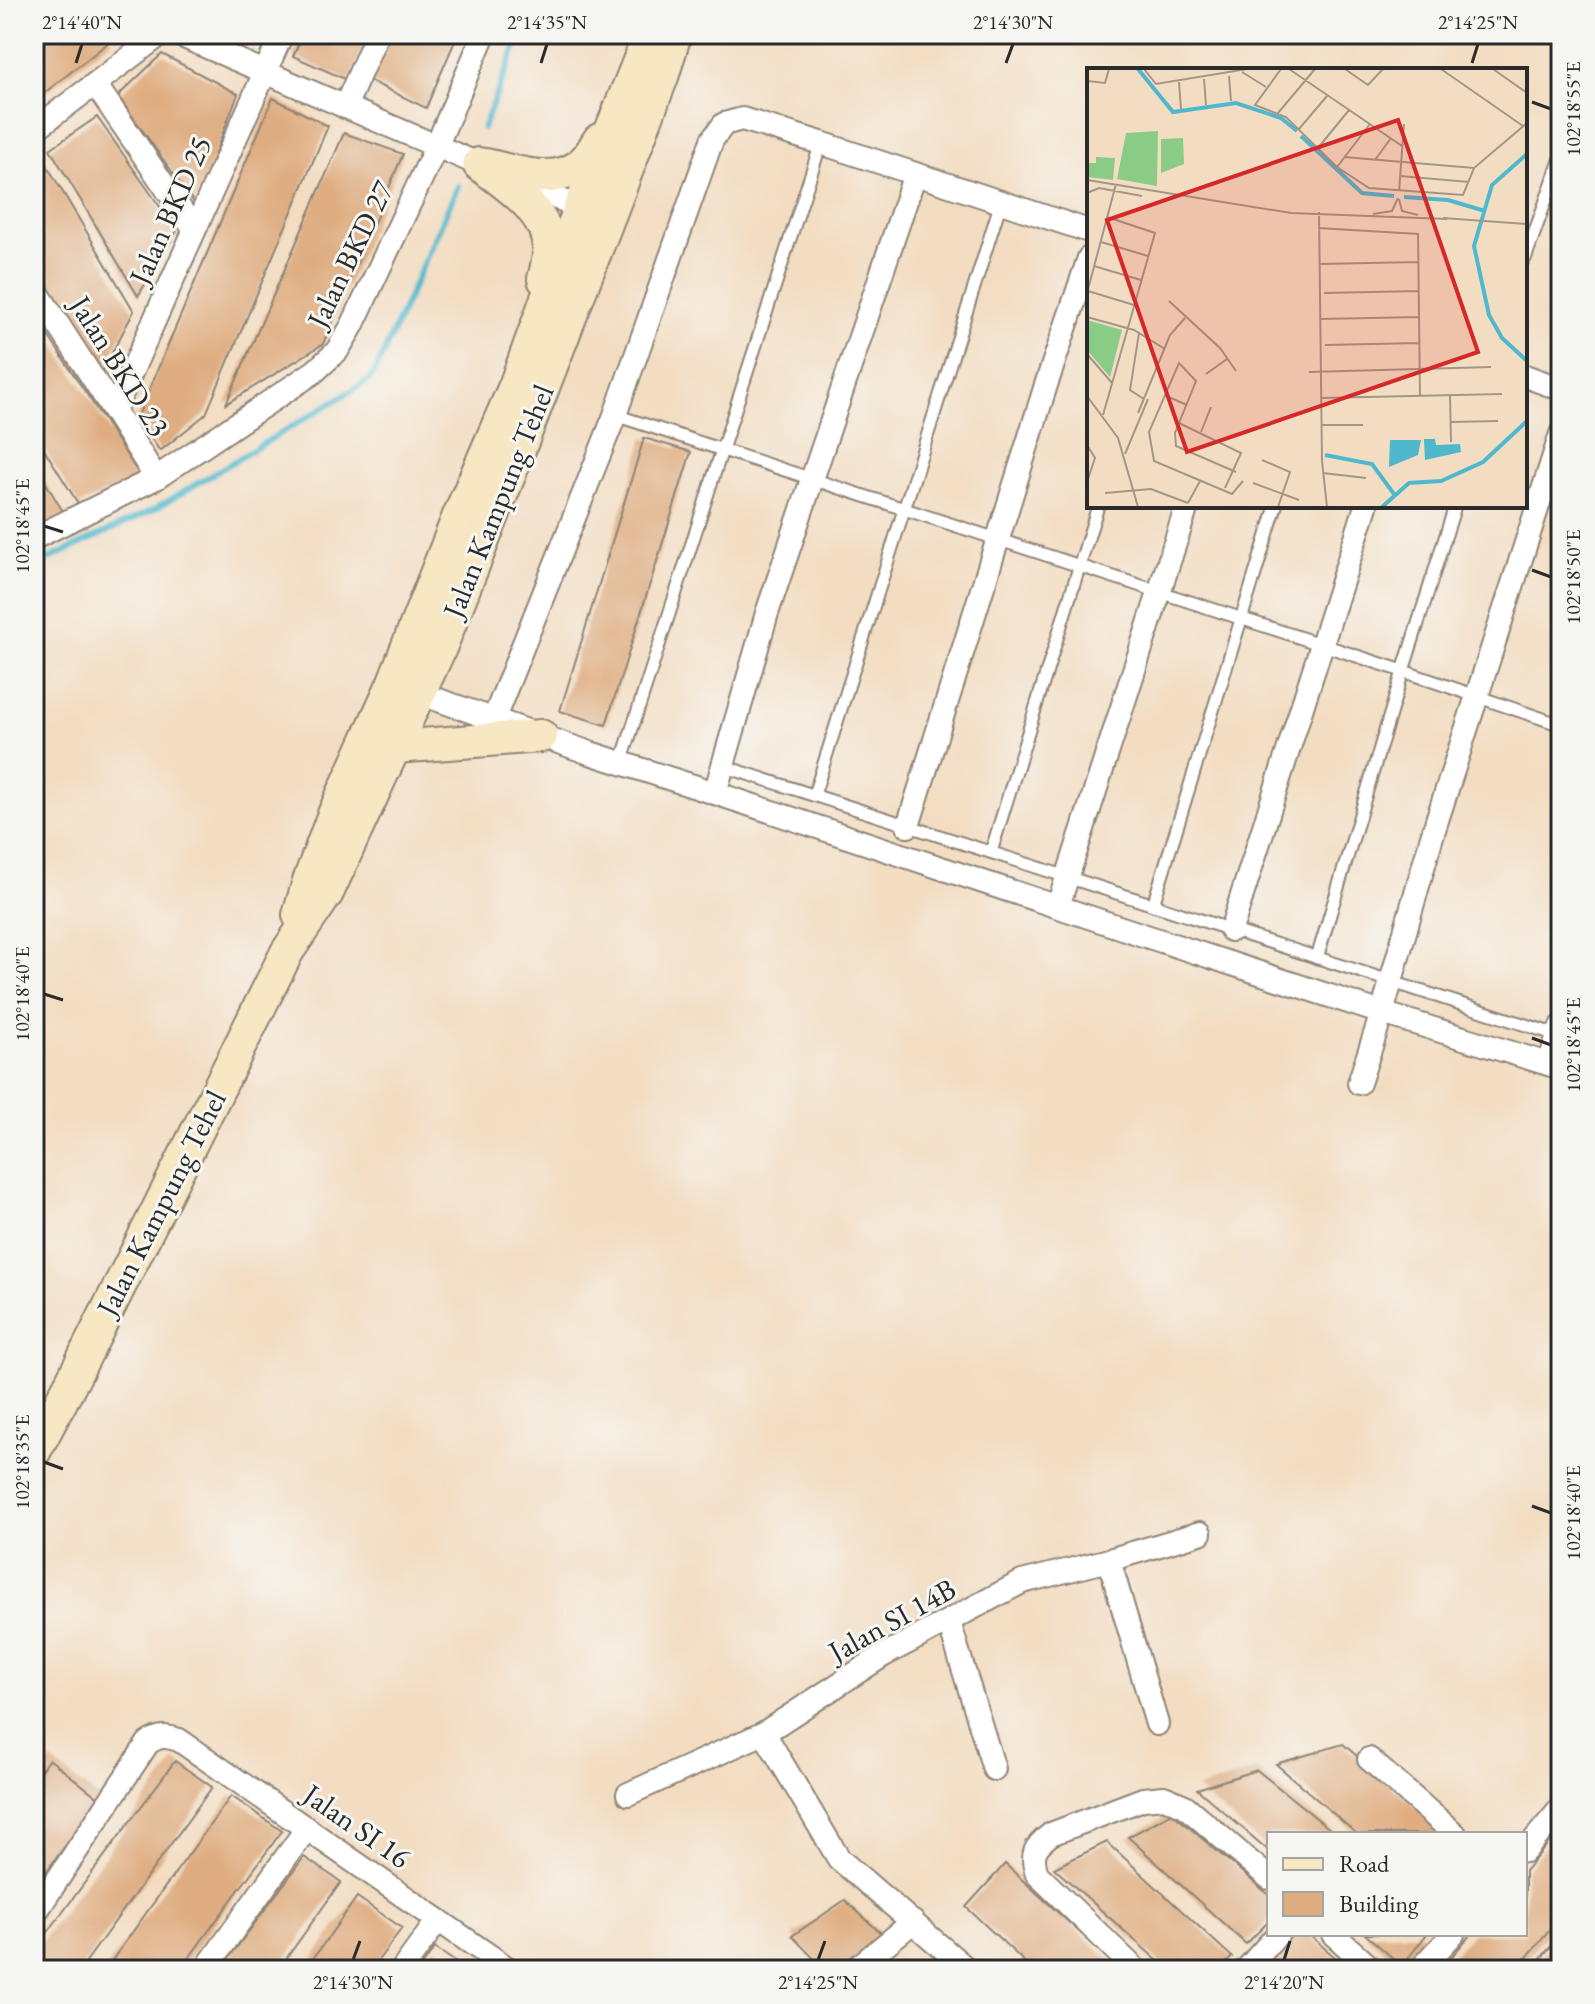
<svg xmlns="http://www.w3.org/2000/svg" width="1595" height="2004" viewBox="0 0 1595 2004" font-family="'EB Garamond',serif">
<style>
.lines{fill:none;stroke-linecap:round;stroke-linejoin:round}
.stream{stroke:#4fb8cd;stroke-width:6}
.building{fill:#dfad81}
.service-casing{stroke:#8f8476;stroke-width:15}
.minor-casing{stroke:#8f8476;stroke-width:26}
.secondary-casing{stroke:#8f8476;stroke-width:36}
.service{stroke:#fff;stroke-width:11}
.minor{stroke:#fff;stroke-width:22}
.secondary{stroke:#f8e7c3;stroke-width:32}
.ticks{fill:none;stroke:#2b2b2b;stroke-width:3}
.labels{text-anchor:middle;dominant-baseline:central;stroke-width:6;stroke-linejoin:round;paint-order:stroke}
.street-label{font-size:30px;fill:#2b2b2b;stroke:#f6f6f2}
.inset-river{fill:none;stroke:#4fb8cd;stroke-width:4}
.inset-road{fill:none;stroke:#a39686;stroke-width:2}
.view{fill:#d62828;fill-opacity:0.15;stroke:#d62828;stroke-width:4}
.inset-edge{fill:none;stroke:#2b2b2b;stroke-width:4}
.neatline{fill:none;stroke:#2b2b2b;stroke-width:3}
.ticks-label{font-size:20px;text-anchor:middle;fill:#2b2b2b}
</style>
<rect width="100%" height="100%" fill="#f6f6f2"/>
<filter id="ink" filterUnits="userSpaceOnUse"><feTurbulence type="fractalNoise" baseFrequency=".0125" numOctaves="2"/><feDisplacementMap in="SourceGraphic" scale="16" xChannelSelector="R" yChannelSelector="G"/><feConvolveMatrix kernelMatrix="1 2 1 2 8 2 1 2 1" color-interpolation-filters="sRGB"/></filter>
<filter id="wash" filterUnits="userSpaceOnUse"><feTurbulence type="fractalNoise" baseFrequency=".006" numOctaves="4" result="noise"/><feDisplacementMap in="SourceGraphic" scale="32" xChannelSelector="R" yChannelSelector="G"/><feGaussianBlur stdDeviation="1.8" result="paint"/><feColorMatrix in="noise" values="0 0 0 0 0 0 0 0 0 0 0 0 0 0 0 0 0 1.4 0 .05"/><feComposite in="paint" operator="in"/></filter>
<g filter="url(#wash)">
<rect width="100%" height="100%" fill="#f3ddc2"/>
<g class="lines">
<!-- stream -->
<g class="stream">
<path d="M483,128L521,34"/>
<path d="M34,566L155,509L369,380L377,368L458,186"/>
</g>
</g>
<g id="blocks">
<!-- building -->
<g class="building">
<path d="M34,34H102L113,39L34,101Z"/>
<path d="M303,34H370L349,81L293,56Z"/>
<path d="M388,34H458L426,108L368,80Z"/>
<path d="M162,54L238,94L195,204L118,96Z"/>
<path d="M273,98L328,126L206,414L160,451L137,418Z"/>
<path d="M97,117L177,231L138,296L50,149Z"/>
<path d="M344,133L403,154L323,344L226,404Z"/>
<path d="M40,154L134,311L102,372L34,267V159Z"/>
<path d="M34,314L141,477L79,505L34,433Z"/>
<path d="M644,438L691,452L606,725L560,711Z"/>
<path d="M34,463L65,515L34,532Z"/>
<path d="M1343,1744L1447,1834H1357L1276,1764Z"/>
<path d="M49,1759L100,1799L34,1888V1780Z"/>
<path d="M175,1761L212,1787L80,1970H34V1951Z"/>
<path d="M1257,1770L1336,1834H1269V1851L1197,1789Z"/>
<path d="M231,1796L282,1831L180,1970H105Z"/>
<path d="M1172,1813L1269,1895V1921L1246,1944L1128,1837Z"/>
<path d="M1561,1828V1917L1516,1970H1440L1471,1934H1525V1871Z"/>
<path d="M1107,1842L1232,1957L1220,1970H1168L1054,1868Z"/>
<path d="M304,1857L341,1882L278,1970H220Z"/>
<path d="M1005,1864L1121,1970H1033L966,1907Z"/>
<path d="M357,1897L402,1928L371,1970H305Z"/>
<path d="M845,1900L885,1937L841,1970H825L792,1936Z"/>
<path d="M1292,1934H1308L1350,1970H1275L1266,1963Z"/>
<path d="M1365,1934H1427L1402,1966Z"/>
<path d="M1561,1934V1970H1531Z"/>
<path d="M435,1948L467,1970H419Z"/>
</g>
</g>
</g>
<g filter="url(#ink)">
<use href="#blocks" fill-opacity="0" stroke="#8f8476" stroke-width="2"/>
<g class="lines">
<!-- service casing -->
<g class="service-casing">
<g id="service">
<path d="M1525,259L1561,158"/>
<path d="M615,415L1403,671L1561,725"/>
<path d="M621,763L821,143"/>
<path d="M723,766L1560,1036"/>
<path d="M814,795L1001,202"/>
<path d="M991,852L1098,506"/>
<path d="M1153,905L1276,506"/>
<path d="M1317,958L1403,671L1455,506"/>
</g>
</g>
<!-- minor casing -->
<g class="minor-casing">
<g id="minor">
<path d="M177,34L580,208"/>
<path d="M95,84L194,229"/>
<path d="M345,107L377,34"/>
<path d="M34,130L161,34"/>
<path d="M34,287L114,411L156,478"/>
<path d="M1525,376L1561,389"/>
<path d="M114,411L282,34"/>
<path d="M34,538L156,478L314,372L337,351L352,326L437,145L484,34"/>
<path d="M407,689L590,753L715,793L1143,935L1382,1013L1561,1068"/>
<path d="M493,721L615,415L712,140L724,124L742,119L821,143L1089,231"/>
<path d="M715,793L767,613L915,174"/>
<path d="M908,826L1046,385L1089,258"/>
<path d="M1058,906L1187,506"/>
<path d="M1231,930L1366,506"/>
<path d="M1549,1064L1561,1027"/>
<path d="M1359,1083L1382,1013L1432,836L1561,434"/>
<path d="M1109,1560L1157,1724"/>
<path d="M949,1622L994,1769"/>
<path d="M764,1733L839,1859L968,1970"/>
<path d="M1369,1759L1455,1834"/>
<path d="M628,1794L764,1733L882,1656L1022,1582L1109,1560L1200,1533"/>
<path d="M1525,1851L1561,1808"/>
<path d="M34,1915L148,1743C160,1735 166,1736 179,1740L510,1970"/>
<path d="M1333,1934L1373,1970"/>
<path d="M205,1970L307,1828"/>
<path d="M402,1970L438,1920"/>
<path d="M854,1970L913,1922"/>
<path d="M1136,1970L1037,1874C1030,1854 1035,1846 1051,1834L1143,1799L1164,1797L1185,1806L1269,1878"/>
<path d="M1246,1970L1278,1934"/>
<path d="M1420,1970L1453,1934"/>
</g>
</g>
<!-- secondary casing -->
<g class="secondary-casing">
<g id="secondary">
<path d="M479,164C507,185 552,213 549,254C548,262 546,271 544,279"/>
<path d="M486,165C516,172 559,188 584,161C590,156 594,147 599,140"/>
<path d="M395,747L541,736"/>
<path d="M299,915L309,881L334,814L393,684L458,518L515,386L580,208L650,34"/>
<path d="M34,1452L73,1379L287,952L327,893L440,648L508,478L626,172L663,74L675,34"/>
</g>
</g>
<!-- service -->
<use href="#service" class="service"/>
<!-- minor -->
<use href="#minor" class="minor"/>
<!-- secondary -->
<use href="#secondary" class="secondary"/>
</g>
</g>
<!-- ticks -->
<path class="ticks" d="M76,63L82,44M541,63L547,44M1006,63L1013,44M1472,63L1478,44M1532,102L1551,109M44,526L63,532M1532,570L1551,577M44,994L63,1000M1532,1038L1551,1045M44,1462L63,1469M1532,1506L1551,1513M353,1960L360,1941M818,1960L825,1941M1284,1960L1290,1941"/>
<g class="labels">
<!-- street labels -->
<g class="street-label">
<text transform="translate(170 210) rotate(-66)">Jalan BKD 25</text>
<text transform="translate(350 254) rotate(-64)">Jalan BKD 27</text>
<text transform="translate(120 366) rotate(58)">Jalan BKD 23</text>
<text transform="translate(498 501) rotate(-68)">Jalan Kampung Tehel</text>
<text transform="translate(161 1203) rotate(-63)">Jalan Kampung Tehel</text>
<text transform="translate(892 1620) rotate(-29)">Jalan SI 14B</text>
<text transform="translate(357 1826) rotate(35)">Jalan SI 16</text>
</g>
</g>
<!-- overview -->
<g transform="translate(1087 68)">
<rect width="440" height="440" fill="#f3ddc2"/>
<path d="M71,63L70,118L30,111L39,65ZM96,70L97,96L74,105V71ZM9,89L28,90L26,112L0,109V95H9ZM0,252L35,262L23,309L0,282Z" fill="#8acc85"/>
<path d="M337,371H348L349,377L373,376L374,384L338,392ZM303,372H334L331,387L302,399Z" fill="#4fb8cd"/>
<path class="inset-river" d="M51,1L86,44L149,35L194,50L210,63M214,68L275,125L307,128M440,86L405,117L387,178L402,247L415,270L440,293M317,129L361,132L398,143M238,387L285,396L307,426M295,439L322,415L354,413L396,394L440,353"/>
<path class="inset-road" d="M57,1L69,16L160,1M194,1L168,37L199,49L250,99L282,120L376,127L387,100L440,55M202,1L315,78M258,1L281,17L296,1M354,1L436,58M406,1L440,25M155,4L179,19M142,8L144,33M117,11L119,37M0,13L18,15L22,1M92,14L94,41M191,45L228,1M212,61L240,28M231,80L262,42M257,89L387,100M288,92L304,70M250,99L283,56M313,108L382,114M0,112L204,145L360,151M312,124L317,56M0,125L12,120L55,128M312,131L315,143L331,147M232,144L235,393L240,439M286,146L305,143L311,130M356,150L440,156M231,160L331,166L333,328M14,174L61,188M232,196L332,194M7,198L54,212M1,223L47,237M0,225L29,116M237,225L332,223M82,233L133,280L149,303M0,249L47,262L78,281M233,251L333,249M52,265L43,322L57,331M238,277L333,275M0,286L25,315M222,304L404,299M119,306L140,291M77,327L100,337M0,328L31,370L51,439M363,328L364,374M234,330L415,326M51,345L83,267L98,250M16,347L68,165L20,149M364,354L411,353M92,355L154,385L138,420M235,357H276M114,364L124,339M0,377L8,390L0,414M38,386L61,331M175,392L203,404L191,439M149,404L89,378L88,365L109,313L92,295L62,364L67,393L145,426L156,413M236,405L279,410M166,415L212,432M18,425L64,421L101,435M101,435L113,413"/>
<path class="view" d="M311,52L391,284L100,384L20,152Z"/>
<rect width="440" height="440" class="inset-edge"/>
</g>
<!-- margin -->
<rect width="1595" height="2004" fill="none" stroke="#f6f6f2" stroke-width="88"/>
<!-- legend -->
<rect x="1267" y="1832" width="260" height="104" fill="#f6f6f2" stroke="#a5a5a2" stroke-width="2"/>
<rect x="1283" y="1858" width="40" height="12" fill="#f8e7c3" stroke="#a5a5a2" stroke-width="2"/>
<text x="1339" y="1872" font-size="24" fill="#2b2b2b">Road</text>
<rect x="1283" y="1892" width="40" height="24" fill="#dfad81" stroke="#a5a5a2" stroke-width="2"/>
<text x="1339" y="1912" font-size="24" fill="#2b2b2b">Building</text>
<rect x="44" y="44" width="1507" height="1916" class="neatline"/>
<g class="ticks-label">
<text x="82" y="29">2°14'40"N</text>
<text x="547" y="29">2°14'35"N</text>
<text x="1013" y="29">2°14'30"N</text>
<text x="1478" y="29">2°14'25"N</text>
<text transform="translate(1573 109) rotate(-90)" y="7">102°18'55"E</text>
<text transform="translate(22 526) rotate(-90)" y="7">102°18'45"E</text>
<text transform="translate(1573 577) rotate(-90)" y="7">102°18'50"E</text>
<text transform="translate(22 994) rotate(-90)" y="7">102°18'40"E</text>
<text transform="translate(1573 1045) rotate(-90)" y="7">102°18'45"E</text>
<text transform="translate(22 1462) rotate(-90)" y="7">102°18'35"E</text>
<text transform="translate(1573 1513) rotate(-90)" y="7">102°18'40"E</text>
<text x="353" y="1989">2°14'30"N</text>
<text x="818" y="1989">2°14'25"N</text>
<text x="1284" y="1989">2°14'20"N</text>
</g>
</svg>
